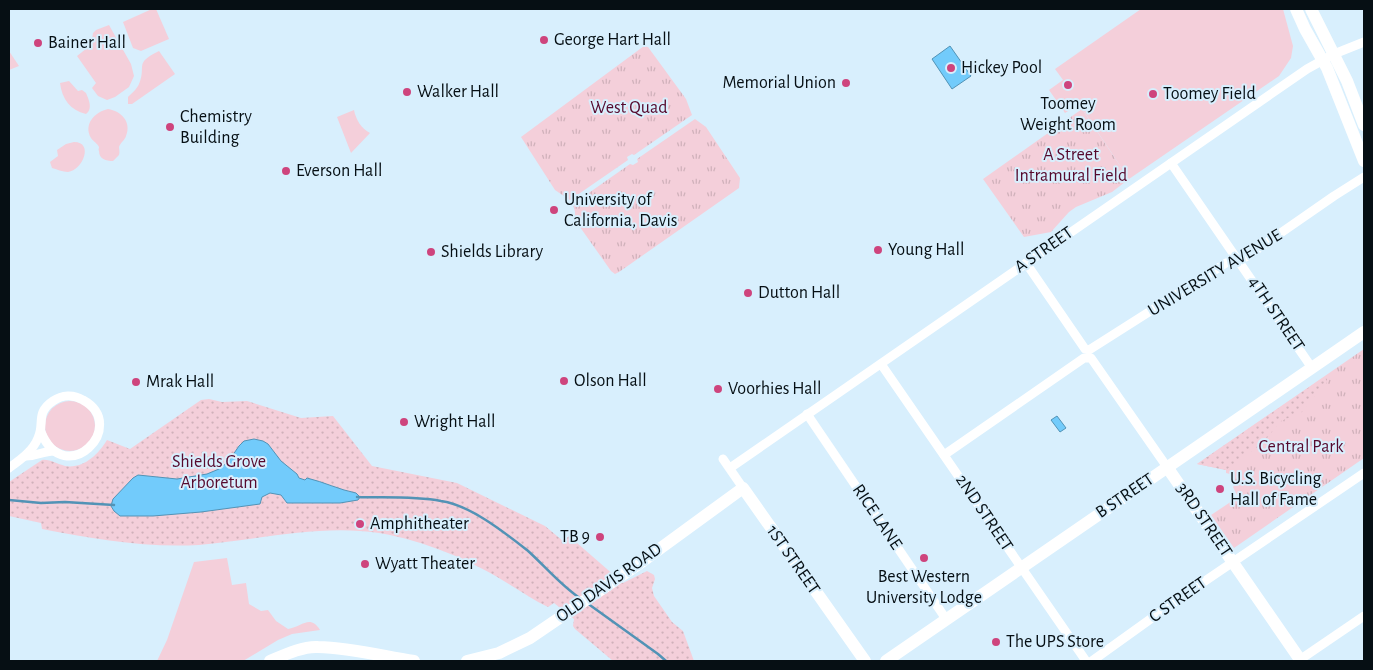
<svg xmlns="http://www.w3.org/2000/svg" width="1373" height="670" viewBox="0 0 1373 670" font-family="'Alegreya Sans',sans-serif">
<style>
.grass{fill:#f4cfda}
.park{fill:url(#park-tufts)}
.garden{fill:url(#garden-dots)}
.water{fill:#72cbfb;stroke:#5293b6}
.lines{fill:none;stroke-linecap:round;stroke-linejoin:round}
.stream{stroke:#5293b6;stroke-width:2.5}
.street{stroke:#fff;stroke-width:9}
.secondary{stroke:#fff;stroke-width:12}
.poi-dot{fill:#ce447d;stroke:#d8effd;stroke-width:2}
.labels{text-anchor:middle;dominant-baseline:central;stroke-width:4;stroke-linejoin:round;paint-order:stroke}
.poi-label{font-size:18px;fill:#060f14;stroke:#d8effd;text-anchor:start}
.park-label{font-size:18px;fill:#56092d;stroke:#d8effd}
.street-label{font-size:18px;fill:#060f14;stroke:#d8effd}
</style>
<defs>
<pattern id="park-tufts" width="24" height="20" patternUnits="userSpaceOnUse" patternTransform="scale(1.25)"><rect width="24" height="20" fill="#f4cfda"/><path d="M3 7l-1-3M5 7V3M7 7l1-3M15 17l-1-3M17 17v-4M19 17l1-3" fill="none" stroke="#d0b1ba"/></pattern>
<pattern id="garden-dots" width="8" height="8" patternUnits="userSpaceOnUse" patternTransform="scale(1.25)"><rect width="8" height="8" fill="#f4cfda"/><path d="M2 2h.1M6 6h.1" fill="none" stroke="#d0b1ba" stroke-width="1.8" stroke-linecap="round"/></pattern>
</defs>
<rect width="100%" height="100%" fill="#d8effd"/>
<!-- grass -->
<g class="grass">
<path d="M152,9H156L169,39L141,51L133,48L123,22Z"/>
<path d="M1141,9H1283L1293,46L1291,58L1279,76L1129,179L1079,104L1065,113L1049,90L1063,80L1055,69Z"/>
<path d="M109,25L131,64L134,76L129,87L115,97L107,100L98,96L92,88L96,83L77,56L91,45L93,33L96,30Z"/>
<path d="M9,51L19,66L9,70Z"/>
<path d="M159,51L175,74L132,104H128V97C132,93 137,89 139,84C147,65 133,64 159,51Z"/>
<path d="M69,81L78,91L82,90L86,93C89,100 93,109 86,114C70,110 62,99 60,83Z"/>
<path d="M108,109C121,111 132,122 126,136C125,140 120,143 119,147C119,149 120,152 119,155L113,161C106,161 99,159 99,151C98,150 99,148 99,147C98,144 93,141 91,138C83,124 95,112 108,109Z"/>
<path d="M354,110C356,120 361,128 370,133L351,153L337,117Z"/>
<path d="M74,142C94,142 83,170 68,172C63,172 56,169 52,168L50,162L58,156L57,150L66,144Z"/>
<circle cx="70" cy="426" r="25"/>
<path d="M227,558L232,585L246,583L249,604L261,611L268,610L276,621L288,629C302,627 310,614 320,630L292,634L278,640L243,661H157L167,640L194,562Z"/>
</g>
<!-- park -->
<g class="park">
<path d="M644,46L648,47L686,99L692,115L634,155L632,154L627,157L628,160L570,200L555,190L521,137Z"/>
<path d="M1082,109L1129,179L1112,192L1076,207L1069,212L1051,232L1024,237L983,179Z"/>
<path d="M695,119L706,127L740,178L739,188L619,272L615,274L611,271L575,220V212L573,204L630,164L633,165L638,162L637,159Z"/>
<path d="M1364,349V458L1234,548L1211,515L1238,497L1233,487L1235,484C1235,477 1232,474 1226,473V470L1197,464Z"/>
</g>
<!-- garden -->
<g class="garden">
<path d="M1324,377L1327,381L1326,387L1313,398L1302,412L1281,421L1262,444L1230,467L1226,470L1197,464Z"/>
<path d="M209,399L222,402L247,401L301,418L333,416L372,466L457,483L545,526L563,541L569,536L623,583L647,571L654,575L655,579L652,588L654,596L672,622L683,631L694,661H613L575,629L573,626L574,619L554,603L548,607C535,601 524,593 512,586C473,561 426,541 379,533C319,524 259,540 199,545C145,548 94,539 42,529L41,523L9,516V482L42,460C50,459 57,464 65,466C83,469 98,455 107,440L130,449L201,400Z"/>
</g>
<!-- water -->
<g class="water">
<path d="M950,46L971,76L952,89L932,59Z"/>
<path d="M1057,416L1066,428L1060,432L1051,420Z"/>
<path d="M254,439L263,441L268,444L281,461L297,474L299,478L305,480L307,478C324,482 340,490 356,493L360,497L358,500L340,503H287L281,495L270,493L262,497L260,504L201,512L153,516H120L114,511L111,506L113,499L133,478L138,475L177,479L207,474L219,469L228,462L239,446L244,441Z"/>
</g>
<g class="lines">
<!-- stream -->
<g class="stream">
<path d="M357,497C385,498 413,496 441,501C470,505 504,532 527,550C545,566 560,585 581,599"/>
<path d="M9,500L41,503L65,502L114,505"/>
<path d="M587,603L658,654L666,661"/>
</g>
<!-- street -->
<g class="street">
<path d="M1171,163L1312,368"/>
<path d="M1026,263L1085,349L1089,350L1226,263L1246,257L1334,196L1364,177"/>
<path d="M881,364L1086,661"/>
<path d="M807,414L946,619"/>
<path d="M944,455L1084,358H1091L1167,467"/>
<path d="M25,456C34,457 43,451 54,451"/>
<path d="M723,459L743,488"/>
<path d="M9,468C20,460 33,451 38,438C45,424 35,413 53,401C62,395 73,394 83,400C130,426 65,491 41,432"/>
<path d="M730,468L1307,69L1334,54L1364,42"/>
<path d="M1092,661L1177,600L1364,473"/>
<path d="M1298,661L1364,616"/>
</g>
<!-- secondary -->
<g class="secondary">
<path d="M1296,9L1305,29L1327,68L1364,161"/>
<path d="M1311,9L1347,81L1364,125"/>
<path d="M1167,467L1301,661"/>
<path d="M270,661C284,655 303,646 318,647C351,648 382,656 414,661"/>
<path d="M467,661L499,653L530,638L643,561L743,488L865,661"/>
<path d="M886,661L1364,332"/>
</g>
</g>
<!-- markers -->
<g class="poi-dot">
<circle cx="544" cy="40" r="5"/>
<circle cx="38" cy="43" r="5"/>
<circle cx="951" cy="68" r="5"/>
<circle cx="846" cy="83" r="5"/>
<circle cx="1068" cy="85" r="5"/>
<circle cx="407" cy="92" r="5"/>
<circle cx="1153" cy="94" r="5"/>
<circle cx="170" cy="127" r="5"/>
<circle cx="286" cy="171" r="5"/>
<circle cx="554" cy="210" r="5"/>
<circle cx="878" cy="250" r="5"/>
<circle cx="431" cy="252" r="5"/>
<circle cx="748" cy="293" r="5"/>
<circle cx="564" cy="381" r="5"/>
<circle cx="136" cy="382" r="5"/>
<circle cx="718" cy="389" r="5"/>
<circle cx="404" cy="422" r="5"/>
<circle cx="1220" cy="489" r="5"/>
<circle cx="360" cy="524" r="5"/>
<circle cx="600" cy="537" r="5"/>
<circle cx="924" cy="558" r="5"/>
<circle cx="365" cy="564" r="5"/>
<circle cx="996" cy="642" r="5"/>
</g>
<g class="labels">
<!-- poi labels -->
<g class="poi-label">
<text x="554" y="40">George Hart Hall</text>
<text x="48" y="43">Bainer Hall</text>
<text x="961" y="68">Hickey Pool</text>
<text x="836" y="83" text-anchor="end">Memorial Union</text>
<text x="417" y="92">Walker Hall</text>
<text x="1163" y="94">Toomey Field</text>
<text x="1068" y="104" text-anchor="middle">Toomey<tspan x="1068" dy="21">Weight Room</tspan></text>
<text x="180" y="117">Chemistry<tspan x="180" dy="21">Building</tspan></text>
<text x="296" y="171">Everson Hall</text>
<text x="564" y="200">University of<tspan x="564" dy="21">California, Davis</tspan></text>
<text x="888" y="250">Young Hall</text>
<text x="441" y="252">Shields Library</text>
<text x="758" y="293">Dutton Hall</text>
<text x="574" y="381">Olson Hall</text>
<text x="146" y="382">Mrak Hall</text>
<text x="728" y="389">Voorhies Hall</text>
<text x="414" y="422">Wright Hall</text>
<text x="1230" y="479">U.S. Bicycling<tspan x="1230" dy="21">Hall of Fame</tspan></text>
<text x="370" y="524">Amphitheater</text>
<text x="590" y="537" text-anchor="end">TB 9</text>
<text x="375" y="564">Wyatt Theater</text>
<text x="924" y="577" text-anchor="middle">Best Western<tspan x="924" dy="21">University Lodge</tspan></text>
<text x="1006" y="642">The UPS Store</text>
</g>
<!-- park labels -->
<g class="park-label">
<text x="629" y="108">West Quad</text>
<text x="1071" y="155">A Street<tspan x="1071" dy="21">Intramural Field</tspan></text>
<text x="1301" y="447">Central Park</text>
<text x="219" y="462">Shields Grove<tspan x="219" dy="21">Arboretum</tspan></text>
</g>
<!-- street labels -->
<g class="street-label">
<text transform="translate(1044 250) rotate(-35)">A STREET</text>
<text transform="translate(1215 273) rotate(-31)">UNIVERSITY AVENUE</text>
<text transform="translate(1276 314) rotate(56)">4TH STREET</text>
<text transform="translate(1125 496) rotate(-34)">B STREET</text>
<text transform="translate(984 513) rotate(56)">2ND STREET</text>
<text transform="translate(877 517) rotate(56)">RICE LANE</text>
<text transform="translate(1204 520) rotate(56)">3RD STREET</text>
<text transform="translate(793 560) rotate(55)">1ST STREET</text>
<text transform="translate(609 583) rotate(-35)">OLD DAVIS ROAD</text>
<text transform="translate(1178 600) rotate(-35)">C STREET</text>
</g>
</g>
<!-- border -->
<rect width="1373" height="670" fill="none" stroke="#060f14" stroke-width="20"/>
</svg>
